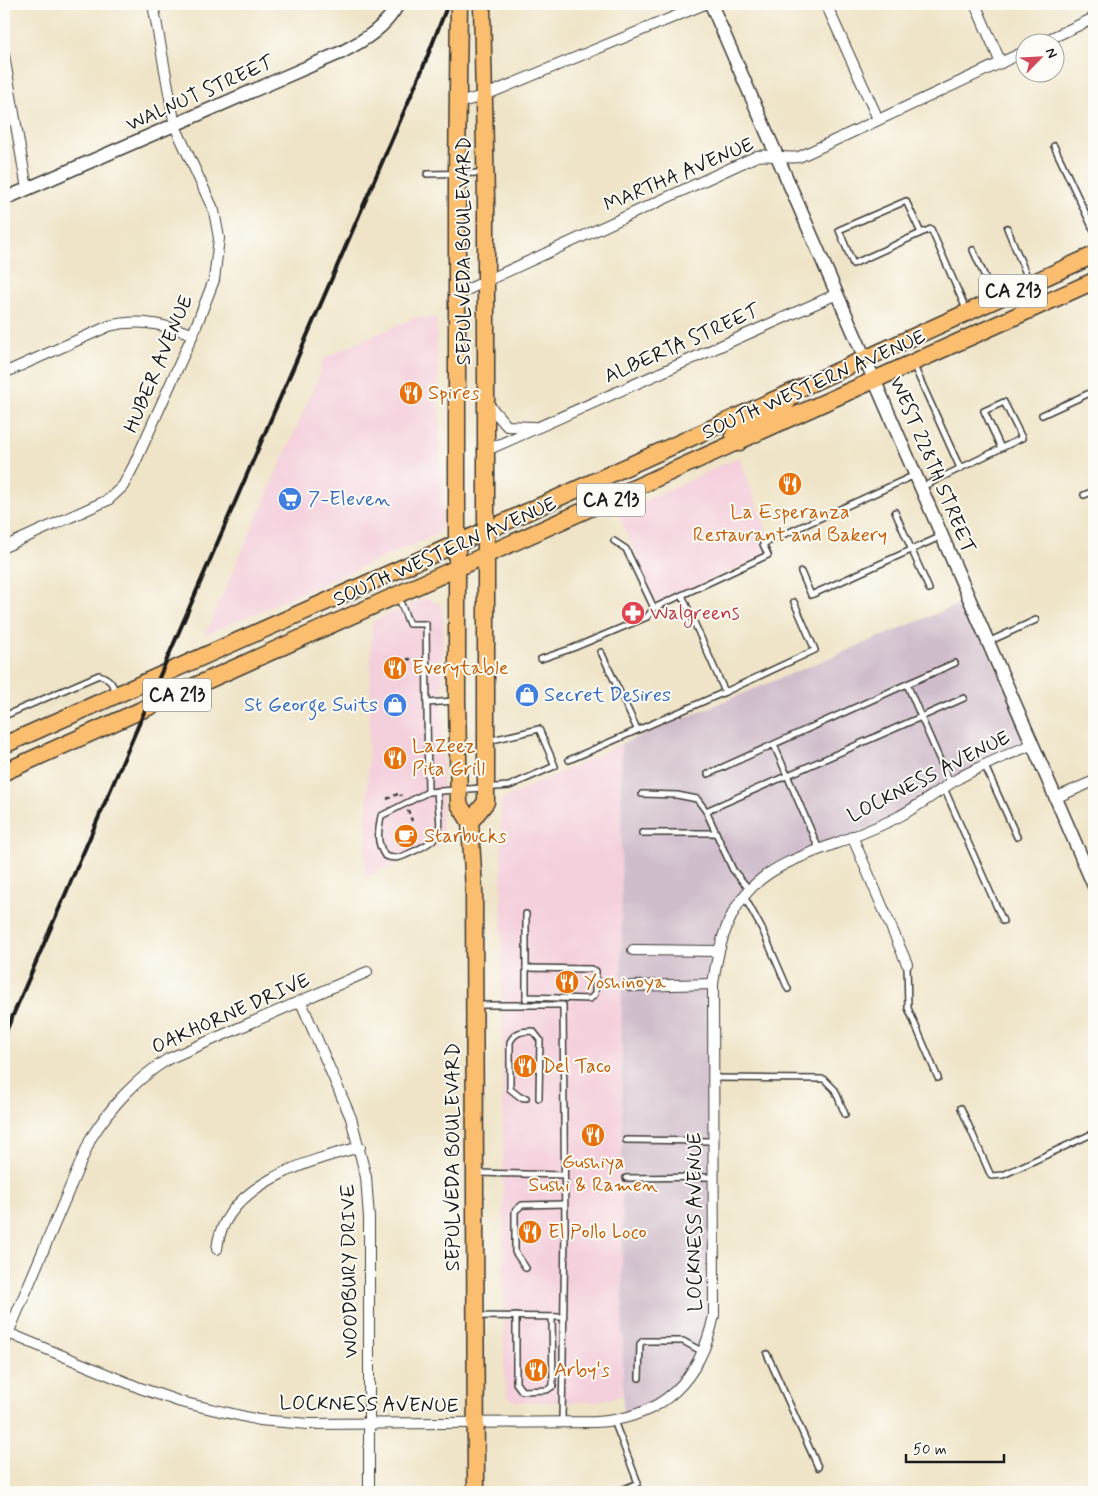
<svg xmlns="http://www.w3.org/2000/svg" width="1098" height="1496" viewBox="0 0 1098 1496" font-family="Mynerve,sans-serif">
<style>
.built{fill:#f4cfdc}
.industrial{fill:#d0bdcc}
.lines{fill:none;stroke-linecap:round;stroke-linejoin:round}
.service-casing{stroke:#3c3a36;stroke-width:8}
.minor-casing{stroke:#3c3a36;stroke-width:12}
.tertiary-casing{stroke:#3c3a36;stroke-width:15}
.primary-casing{stroke:#3c3a36;stroke-width:19}
.path{stroke:#3c3a36;stroke-width:2.5;stroke-dasharray:4 4;stroke-linecap:butt}
.service{stroke:#fff;stroke-width:5}
.minor{stroke:#fff;stroke-width:10}
.tertiary{stroke:#fff;stroke-width:12}
.primary{stroke:#fbbd6e;stroke-width:16}
.rail{stroke:#1c1c1c;stroke-width:4}
.labels{text-anchor:middle;dominant-baseline:central;stroke-width:4;stroke-linejoin:round;paint-order:stroke}
.shield{fill:#fdfcf7;stroke:#605f5e;stroke-width:1}
.shield-label{font-size:19px;font-weight:bold;fill:#1c1c1c}
.street-label{font-size:20px;fill:#1c1c1c;stroke:#fdfcf7}
.food-label{font-size:20px;fill:#c56008;stroke:#fdfcf7;text-anchor:start}
.shop-label{font-size:20px;fill:#366cbe;stroke:#fdfcf7;text-anchor:start}
.health-label{font-size:20px;fill:#be3a42;stroke:#fdfcf7;text-anchor:start}
</style>
<rect width="100%" height="100%" fill="#fdfcf7"/>
<filter id="ink" filterUnits="userSpaceOnUse"><feTurbulence type="fractalNoise" baseFrequency=".02" numOctaves="2"/><feDisplacementMap in="SourceGraphic" scale="10" xChannelSelector="R" yChannelSelector="G"/><feConvolveMatrix kernelMatrix="1 2 1 2 8 2 1 2 1" color-interpolation-filters="sRGB"/></filter>
<filter id="wash" filterUnits="userSpaceOnUse"><feTurbulence type="fractalNoise" baseFrequency=".0096" numOctaves="4" result="noise"/><feDisplacementMap in="SourceGraphic" scale="20" xChannelSelector="R" yChannelSelector="G"/><feGaussianBlur stdDeviation="1.12" result="paint"/><feColorMatrix in="noise" values="0 0 0 0 0 0 0 0 0 0 0 0 0 0 0 0 0 1.4 0 .05"/><feComposite in="paint" operator="in"/></filter>
<g filter="url(#wash)">
<rect width="100%" height="100%" fill="#efe4c7"/>
<!-- built -->
<g class="built">
<path d="M416,317L436,318L443,521L438,534L205,635L316,383L324,358Z"/>
<path d="M739,457L775,552L656,603L618,513Z"/>
<path d="M426,598L440,604L443,611L442,843L365,877L372,622Z"/>
<path d="M621,744L623,1395L594,1402H516L507,1396L504,1372L501,800Z"/>
</g>
<!-- industrial -->
<path class="industrial" d="M967,601L1029,744L897,816L757,877L715,956L714,1294L702,1352L663,1400L623,1417L621,744Z"/>
</g>
<g filter="url(#ink)">
<g class="lines">
<!-- service casing -->
<g class="service-casing">
<g id="service">
<path d="M1054,146L1094,231"/>
<path d="M427,174L483,173"/>
<path d="M1007,228L1029,281"/>
<path d="M921,233L906,201L839,230L853,264L921,233L931,229L966,309"/>
<path d="M973,250L994,297"/>
<path d="M913,364L960,468"/>
<path d="M1042,415L1094,391"/>
<path d="M922,487L1022,438L1004,402L984,411L1001,448"/>
<path d="M1084,495L1094,491"/>
<path d="M895,512L929,589"/>
<path d="M614,541L626,549L654,608"/>
<path d="M801,572L811,595L942,536"/>
<path d="M398,596L409,624H426L428,792L509,786L555,766L539,729L488,741"/>
<path d="M794,602L815,650L725,692L682,595L768,555L763,544L915,475"/>
<path d="M988,642L1036,620"/>
<path d="M601,652L637,729"/>
<path d="M541,659L573,648L647,617L654,608L682,595"/>
<path d="M907,684L955,663"/>
<path d="M427,703L454,701"/>
<path d="M4,716L99,675C109,678 112,683 116,692"/>
<path d="M774,745L819,849"/>
<path d="M569,760L725,692"/>
<path d="M985,766L1017,837"/>
<path d="M708,774L907,684L921,717L964,698"/>
<path d="M944,788L1003,921"/>
<path d="M428,792L381,816C378,832 376,842 385,856C396,860 402,857 412,852C449,836 439,828 437,791"/>
<path d="M642,794L677,795L697,799L706,811L733,870L749,889"/>
<path d="M706,811L921,717L950,783"/>
<path d="M642,833H716"/>
<path d="M745,898L762,929L788,989"/>
<path d="M526,914V999"/>
<path d="M907,964L908,1008L938,1078"/>
<path d="M526,968L591,969L596,971L595,994L590,999L526,997"/>
<path d="M477,1005H563L565,1230L562,1422"/>
<path d="M713,1078L824,1079L835,1090L845,1114"/>
<path d="M526,1098L520,1097L510,1089V1042C515,1032 522,1031 533,1031L540,1040L539,1098"/>
<path d="M961,1108L991,1176L1003,1175L1094,1133"/>
<path d="M626,1140L713,1141"/>
<path d="M477,1173L564,1175"/>
<path d="M626,1178L713,1177"/>
<path d="M526,1268L515,1252V1211L522,1205L564,1204"/>
<path d="M479,1316L563,1317"/>
<path d="M516,1316V1383L522,1391L547,1390L553,1386L552,1317"/>
<path d="M767,1354L818,1467"/>
<path d="M639,1378L640,1344L643,1341H683L703,1352"/>
<path d="M614,1421L638,1483L617,1492"/>
<path d="M1086,1492L1094,1489"/>
</g>
</g>
<!-- minor casing -->
<g class="minor-casing">
<g id="minor">
<path d="M826,4L878,119"/>
<path d="M975,4L1001,63"/>
<path d="M1043,42L1094,18"/>
<path d="M4,55L27,189"/>
<path d="M458,103L483,96L705,4"/>
<path d="M458,294L757,156C771,154 785,159 799,157L1026,51"/>
<path d="M4,373L109,326C140,318 163,325 193,334"/>
<path d="M487,403L507,426L534,427"/>
<path d="M485,451L837,294"/>
<path d="M4,547L108,500L123,486L134,465L193,334L214,280L219,238L214,211L175,126L153,4"/>
<path d="M1055,798L1094,781"/>
<path d="M852,836L907,964"/>
<path d="M633,950L718,951"/>
<path d="M631,986L713,984"/>
<path d="M301,1002L351,1118L366,1177L369,1218V1492"/>
<path d="M217,1249C223,1185 307,1161 360,1147"/>
<path d="M8,1333L140,1388L181,1402L259,1420L308,1424L596,1422C663,1418 701,1379 714,1315L713,984C730,851 800,867 898,817C919,806 938,791 959,778C982,765 1007,755 1031,745"/>
<path d="M4,1343L91,1138C112,1105 135,1080 168,1059L367,972"/>
</g>
</g>
<!-- tertiary casing -->
<g class="tertiary-casing">
<g id="tertiary">
<path d="M711,4L1094,886"/>
<path d="M4,199L342,52C365,40 386,27 398,4"/>
</g>
</g>
<!-- primary casing -->
<g class="primary-casing">
<g id="primary">
<path d="M459,4L457,174V700L459,804L470,822L474,890L476,1492"/>
<path d="M738,443L734,435C747,414 779,422 793,393"/>
<path d="M4,745L485,531L1094,255"/>
<path d="M4,772L1094,281"/>
<path d="M470,822L486,802V200L482,4"/>
</g>
</g>
<!-- path -->
<g class="path">
<path d="M407,659L418,660"/>
<path d="M387,799L400,793L401,796"/>
<path d="M408,810L412,821"/>
</g>
<!-- service -->
<use href="#service" class="service"/>
<!-- minor -->
<use href="#minor" class="minor"/>
<!-- tertiary -->
<use href="#tertiary" class="tertiary"/>
<!-- primary -->
<use href="#primary" class="primary"/>
<!-- rail -->
<path class="rail" d="M4,1036L422,70L448,4"/>
</g>
</g>
<!-- icons -->
<defs>
<g id="restaurant-disc" transform="scale(1.25)"><circle r="9.5" fill="#e8710a" stroke="#fdfcf7"/><path d="M-5-6h1v4h1v-4h1v4h1v-4h1v5L-1.5 .5V6h-2V.5L-5-1ZM5-6V6H3V1.5H1.5Q1.5-4 5-6Z" fill="#fff"/></g>
<g id="supermarket-disc" transform="scale(1.25)"><circle r="9.5" fill="#3f7fe0" stroke="#fdfcf7"/><path d="M-6-5.5h2.5l.6 2H6L4.5 2H-2.5L-4.4-4H-6ZM-1.5 3.2a1.3 1.3 0 1 0 .1 0ZM3 3.2a1.3 1.3 0 1 0 .1 0Z" fill="#fff"/></g>
<g id="pharmacy-disc" transform="scale(1.25)"><circle r="9.5" fill="#e0444e" stroke="#fdfcf7"/><path d="M-2-6h4v4h4v4h-4v4h-4v-4h-4v-4h4Z" fill="#fff"/></g>
<g id="shop-disc" transform="scale(1.25)"><circle r="9.5" fill="#3f7fe0" stroke="#fdfcf7"/><path d="M-5-2.5h2.3a2.7 3.5 0 0 1 5.4 0H5L5.5 6h-11ZM-1.5-2.5h3a1.5 2.3 0 0 0-3 0Z" fill="#fff"/></g>
<g id="cafe-disc" transform="scale(1.25)"><circle r="9.5" fill="#e8710a" stroke="#fdfcf7"/><path d="M-5.5-4.5H6V0H3Q3 3.5 0 3.5H-2.5Q-5.5 3.5-5.5 0ZM3-3.2v2h1.7v-2ZM-6 4.5H4V6H-6Z" fill="#fff"/></g>
</defs>
<g fill-rule="evenodd">
<use href="#restaurant-disc" x="411" y="393"/>
<use href="#restaurant-disc" x="790" y="484"/>
<use href="#supermarket-disc" x="290" y="499"/>
<use href="#pharmacy-disc" x="633" y="613"/>
<use href="#restaurant-disc" x="395" y="668"/>
<use href="#shop-disc" x="527" y="695"/>
<use href="#shop-disc" x="395" y="705"/>
<use href="#restaurant-disc" x="395" y="758"/>
<use href="#cafe-disc" x="406" y="836"/>
<use href="#restaurant-disc" x="567" y="982"/>
<use href="#restaurant-disc" x="525" y="1066"/>
<use href="#restaurant-disc" x="593" y="1135"/>
<use href="#restaurant-disc" x="530" y="1232"/>
<use href="#restaurant-disc" x="536" y="1370"/>
</g>
<g class="labels">
<!-- shield labels -->
<g class="shield">
<rect x="979" y="274.5" width="68" height="33" rx="4"/>
<rect x="577" y="483.5" width="68" height="33" rx="4"/>
<rect x="143" y="678.5" width="68" height="33" rx="4"/>
</g>
<g class="shield-label">
<text x="1013" y="291">CA 213</text>
<text x="611" y="500">CA 213</text>
<text x="177" y="695">CA 213</text>
</g>
<!-- street labels -->
<g class="street-label">
<text transform="translate(200 94) rotate(-24)">WALNUT STREET</text>
<text transform="translate(679 175) rotate(-23)">MARTHA AVENUE</text>
<text transform="translate(464 251) rotate(-90)">SEPULVEDA BOULEVARD</text>
<text transform="translate(682 344) rotate(-24)">ALBERTA STREET</text>
<text transform="translate(159 364) rotate(-67)">HUBER AVENUE</text>
<text transform="translate(814 385) rotate(-24)">SOUTH WESTERN AVENUE</text>
<text transform="translate(932 465) rotate(67)">WEST 228TH STREET</text>
<text transform="translate(445 552) rotate(-24)">SOUTH WESTERN AVENUE</text>
<text transform="translate(929 777) rotate(-27)">LOCKNESS AVENUE</text>
<text transform="translate(231 1014) rotate(-24)">OAKHORNE DRIVE</text>
<text transform="translate(453 1157) rotate(-90)">SEPULVEDA BOULEVARD</text>
<text transform="translate(695 1222) rotate(-90)">LOCKNESS AVENUE</text>
<text transform="translate(350 1271) rotate(-91)">WOODBURY DRIVE</text>
<text transform="translate(369 1405) rotate(1)">LOCKNESS AVENUE</text>
</g>
<!-- food labels -->
<g class="food-label">
<text x="428" y="393">Spires</text>
<text x="790" y="512" text-anchor="middle">La Esperanza<tspan x="790" dy="23">Restaurant and Bakery</tspan></text>
<text x="412" y="668">Everytable</text>
<text x="412" y="746">LaZeez<tspan x="412" dy="23">Pita Grill</tspan></text>
<text x="424" y="836">Starbucks</text>
<text x="584" y="982">Yoshinoya</text>
<text x="542" y="1066">Del Taco</text>
<text x="593" y="1162" text-anchor="middle">Gushiya<tspan x="593" dy="23">Sushi &amp; Ramen</tspan></text>
<text x="548" y="1232">El Pollo Loco</text>
<text x="554" y="1370">Arby's</text>
</g>
<!-- shop labels -->
<g class="shop-label">
<text x="308" y="499">7-Eleven</text>
<text x="544" y="695">Secret Desires</text>
<text x="378" y="705" text-anchor="end">St George Suits</text>
</g>
<!-- health labels -->
<g class="health-label">
<text x="650" y="613">Walgreens</text>
</g>
</g>
<!-- margin -->
<rect width="1098" height="1496" fill="none" stroke="#fdfcf7" stroke-width="20"/>
<!-- north arrow -->
<g transform="translate(1040 58) rotate(66)"><circle r="24" fill="#fdfcf7" stroke="#a3a29f"/>
<path d="M0-4L9 19L0 12L-9 19Z" fill="#d1495b"/>
<text y="-8" font-size="14" font-weight="bold" text-anchor="middle" fill="#1c1c1c">N</text>
</g>
<!-- scale -->
<path d="M906 1454v8h98v-8" fill="none" stroke="#1c1c1c" stroke-width="2.5"/>
<text x="913" y="1454" font-size="15" fill="#1c1c1c" stroke="#fdfcf7" stroke-width="4" paint-order="stroke">50 m</text>
</svg>
